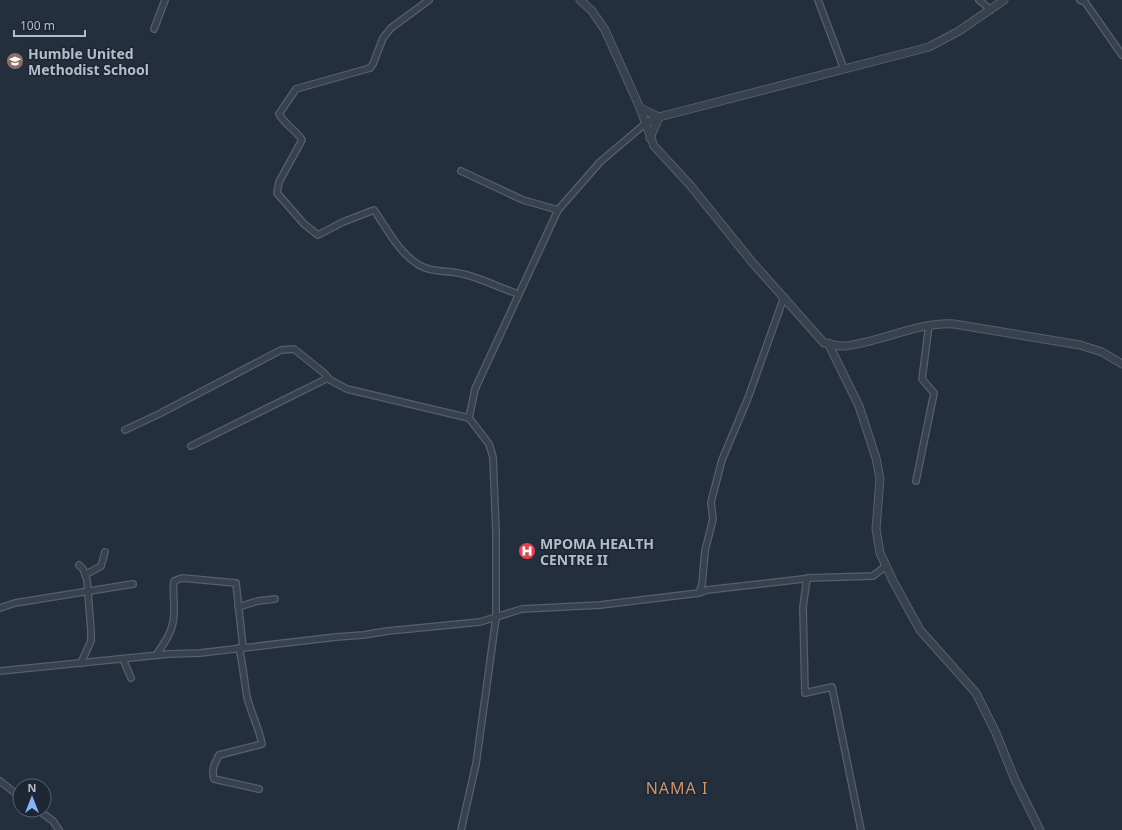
<svg xmlns="http://www.w3.org/2000/svg" width="1122" height="830" viewBox="0 0 1122 830" font-family="'Noto Sans',sans-serif">
<style>
.lines{fill:none;stroke-linecap:round;stroke-linejoin:round}
.minor-casing{stroke:#565f6c;stroke-width:8}
.tertiary-casing{stroke:#565f6c;stroke-width:9}
.minor{stroke:#38414e;stroke-width:5.5}
.tertiary{stroke:#38414e;stroke-width:7}
.labels{text-anchor:middle;dominant-baseline:central;stroke-width:3;stroke-linejoin:round;paint-order:stroke}
.poi-label{font-size:14px;font-weight:bold;fill:#b4bcc9;stroke:#1d2633;text-anchor:start}
.quarter-label{font-size:16px;letter-spacing:1px;fill:#d59563;stroke:#1d2633}
</style>
<rect width="100%" height="100%" fill="#242f3e"/>
<g class="lines">
<!-- minor casing -->
<g class="minor-casing">
<g id="minor">
<path d="M429,0L391,28L383,38L373,64L370,68L296,89L279,114C286,126 295,129 302,140L279,182L277,193L304,224L318,235L343,222L374,210C386,227 398,251 416,263C429,273 448,270 463,274C481,278 500,288 518,294"/>
<path d="M818,0L844,69"/>
<path d="M979,0L991,10"/>
<path d="M1080,0L1085,2L1122,55"/>
<path d="M154,29L165,0"/>
<path d="M461,171L523,200L558,210"/>
<path d="M784,297L748,398L722,460L711,502L713,519L705,551L702,585L699,593L707,590L803,579"/>
<path d="M125,430L159,414L281,350L294,349L324,373L330,380L347,389L469,418"/>
<path d="M191,446L328,378"/>
<path d="M916,481L934,393L922,379L929,325"/>
<path d="M79,565L83,569L87,580L91,631V641L81,663"/>
<path d="M85,575L101,566L105,552"/>
<path d="M238,607L258,601L275,599"/>
<path d="M0,608L15,603L133,584"/>
<path d="M239,648C243,664 244,680 247,697C251,713 259,728 262,744L219,755C215,763 211,770 214,779L259,789"/>
<path d="M156,655C163,645 171,634 173,622C176,608 172,594 174,581L182,578L236,583L243,647"/>
<path d="M123,659L131,678"/>
<path d="M0,671L169,654L200,653L336,637L363,635L388,631L480,622L522,609L600,605L699,593"/>
<path d="M0,781L20,797"/>
<path d="M38,810L53,821L59,830"/>
<path d="M461,830L476,764L496,618V532L493,457L489,444L469,418L475,389L558,210L600,162L646,123"/>
<path d="M861,830L832,687L805,693L803,607L807,578L873,576L886,566"/>
</g>
</g>
<!-- tertiary casing -->
<g class="tertiary-casing">
<g id="tertiary">
<path d="M580,0L592,11L605,30L640,108L654,146L690,185L752,262L824,343C832,343 834,347 845,346C882,342 916,322 954,324L1080,345L1102,352L1122,364"/>
<path d="M640,108L659,117L650,138"/>
<path d="M646,123L659,117L929,47L959,31L1004,0"/>
<path d="M828,343L859,406L876,458L880,479L876,529L880,553L893,581L920,630L976,693L996,733L1015,780L1040,830"/>
</g>
</g>
<!-- minor -->
<use href="#minor" class="minor"/>
<!-- tertiary -->
<use href="#tertiary" class="tertiary"/>
</g>
<!-- icons -->
<defs>
<g id="school-disc" transform="scale(0.9)"><circle r="9.5" fill="#8d6e63" stroke="#1d2633"/><path d="M0-5L7-2L0 1L-7-2ZM-4 1L0 2.5L4 1V4Q0 6-4 4Z" fill="#fff"/></g>
<g id="hospital-disc" transform="scale(0.9)"><circle r="9.5" fill="#e0444e" stroke="#1d2633"/><path d="M-5-5h3v3.5h4V-5h3V5h-3V1.5h-4V5h-3Z" fill="#fff"/></g>
</defs>
<g fill-rule="evenodd">
<use href="#school-disc" x="15" y="61"/>
<use href="#hospital-disc" x="527" y="551"/>
</g>
<g class="labels">
<!-- poi labels -->
<g class="poi-label">
<text x="28" y="53">Humble United<tspan x="28" dy="16">Methodist School</tspan></text>
<text x="540" y="543">MPOMA HEALTH<tspan x="540" dy="16">CENTRE II</tspan></text>
</g>
<!-- quarter labels -->
<g class="quarter-label">
<text x="677" y="788">NAMA I</text>
</g>
</g>
<!-- north arrow -->
<g transform="translate(32 798)"><circle r="19" fill="#1d2633" stroke="#59626f"/>
<path d="M0-3L7 15L0 10L-7 15Z" fill="#8ab4f8"/>
<text y="-6" font-size="11" font-weight="bold" text-anchor="middle" fill="#b4bcc9">N</text>
</g>
<!-- scale -->
<path d="M14 30v6h71v-6" fill="none" stroke="#b4bcc9" stroke-width="2"/>
<text x="20" y="30" font-size="12" fill="#b4bcc9" stroke="#1d2633" stroke-width="3" paint-order="stroke">100 m</text>
</svg>
